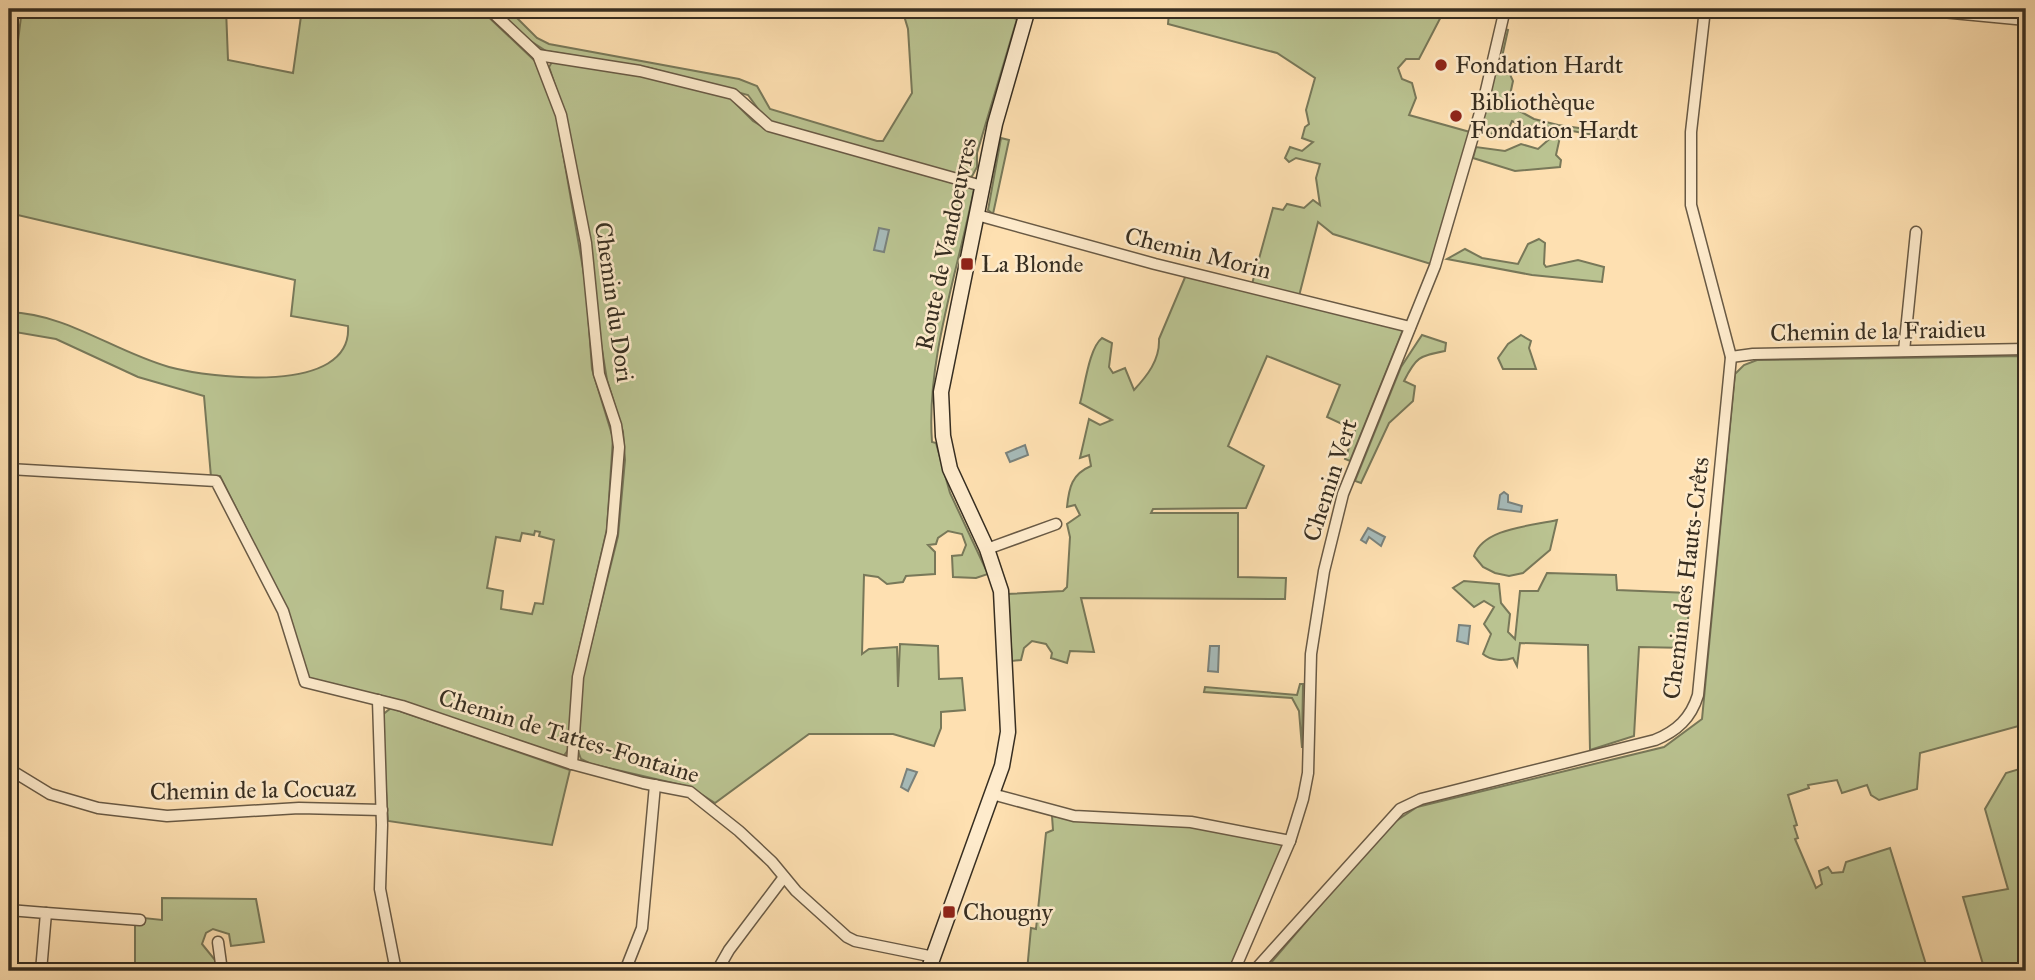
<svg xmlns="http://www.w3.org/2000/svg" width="2035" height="980" viewBox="0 0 2035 980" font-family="'IM FELL Great Primer',serif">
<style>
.green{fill:#bac391;stroke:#787859;stroke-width:2;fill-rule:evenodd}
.water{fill:#a6bab8;stroke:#7a827c;stroke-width:2}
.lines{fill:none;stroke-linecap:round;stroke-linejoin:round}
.minor-casing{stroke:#695a45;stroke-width:13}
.secondary-casing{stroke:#372e21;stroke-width:17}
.minor{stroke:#feebcc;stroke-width:10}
.secondary{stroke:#feebcc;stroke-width:14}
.poi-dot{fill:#8f2418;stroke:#feebcc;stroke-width:2.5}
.labels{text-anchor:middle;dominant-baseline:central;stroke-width:5;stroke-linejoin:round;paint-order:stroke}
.poi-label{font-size:24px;fill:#372e21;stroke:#feebcc;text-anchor:start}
.street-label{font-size:24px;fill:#372e21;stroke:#feebcc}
</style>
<rect width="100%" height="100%" fill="#fee0b1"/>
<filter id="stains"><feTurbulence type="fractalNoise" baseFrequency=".00286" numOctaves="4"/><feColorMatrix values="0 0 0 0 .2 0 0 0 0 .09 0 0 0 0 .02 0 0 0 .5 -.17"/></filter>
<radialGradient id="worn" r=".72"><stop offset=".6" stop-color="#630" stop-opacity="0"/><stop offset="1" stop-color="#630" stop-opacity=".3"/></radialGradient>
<!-- green -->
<g class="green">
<path d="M22,9H226L228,60L293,73L302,9H480L535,61L556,113L586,286L592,369L613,438L607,529L577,658L568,750L563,757L391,698L307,680L285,606L220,476L211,477L204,396L138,377L56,339L9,331V312C67,314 113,351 169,367C210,378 353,396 348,326L291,316L295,280L9,213V76L16,57ZM535,531L540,532L539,536L554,540L543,604L535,603L532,614L501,609L503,591L487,588L496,537L520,541L522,533L534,535Z"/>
<path d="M496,9H508L537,38L549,44L739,79L757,86L770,109L877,141H883L912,93L908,29L902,9H986L1017,19L977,153V167L971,178L767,121L748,95L650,68L546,51L529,40Z"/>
<path d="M1152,9H1445L1419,59H1406L1398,68L1402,79L1412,83L1416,98L1409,115L1470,132L1431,264L1333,234L1318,222L1299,296L1252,284L1273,208L1283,210L1287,204L1304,208L1313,200L1320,205L1316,178L1320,164L1296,158L1289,162L1285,158L1290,147L1302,151L1313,142L1302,138L1305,127L1309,124L1306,110L1315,78L1277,53L1168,24L1169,13Z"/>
<path d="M1505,29L1508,30L1502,57L1513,81L1510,95L1514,108L1534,119L1558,125L1628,135L1627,139C1603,140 1541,121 1525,127L1512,121L1505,137L1480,131Z"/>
<path d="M552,62L659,78L730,98L753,121L768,130L974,189C958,271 926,360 932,442L936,443L950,493L988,574L976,578L953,577L952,556L962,555L966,545L962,534L948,531L938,538L936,544L928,545L935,552V574L906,576L903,582L887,584L878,577L864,575L862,654L869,649L897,647L898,687L900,644L938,646L939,679L962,678L965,710L941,712V728L934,746L893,734H809L715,803L690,787L591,764L581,759L578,751L582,680L618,536L625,460L623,432L607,380L561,103L549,67Z"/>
<path d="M1554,135L1560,137L1556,155L1561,160L1560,167L1515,171L1473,158L1476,147L1505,151L1521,144L1538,149Z"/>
<path d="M1001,138L1009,140L993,214L988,210Z"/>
<path d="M1539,239L1545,243L1544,264L1546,267L1578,260L1604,267L1602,282L1532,275L1447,259L1465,249L1482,258L1518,264L1528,244Z"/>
<path d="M1186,275L1403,330L1350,461L1345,459L1355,430L1327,417L1340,385L1267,356L1228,446L1264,466L1246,508L1153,509L1151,513H1238V577L1286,578L1285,599L1081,598L1094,652L1070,651L1067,663L1051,658L1052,653L1046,644L1032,641L1024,648L1021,660L1012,661L1007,594L1063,591L1067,587L1070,537L1067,524L1080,515L1075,505L1067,507C1069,487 1072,474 1091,466L1089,455L1080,458L1089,419L1100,425L1112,420L1080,403C1085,386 1089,348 1102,338L1112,343L1109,367L1113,373L1125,368L1134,390C1147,376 1160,360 1159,339Z"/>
<path d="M1422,335L1446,343L1445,351C1419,356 1416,357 1404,381L1415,386L1413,401L1389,423L1361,483L1355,481L1401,367Z"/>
<path d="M1521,335L1531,341L1529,348L1536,369H1503L1498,358L1508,344Z"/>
<path d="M2026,356V724L1920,753L1917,789L1879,800L1871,795L1867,785L1842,793L1837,780L1808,785L1809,788L1788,795L1797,825L1794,826L1798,838L1795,839L1816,888L1822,884L1819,871L1828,867L1832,873L1843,872L1846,862L1890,848L1928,971H1264L1387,827L1417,807L1664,747L1702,719L1735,374L1744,365L1757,360Z"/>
<path d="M1557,520L1550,550L1523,573L1509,576L1495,573L1483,567L1474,556C1483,528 1532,526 1557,520Z"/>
<path d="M1547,573L1616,575L1617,590L1689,593L1687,648L1639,647L1634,736L1590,750L1588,645L1520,643L1517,666L1513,658C1504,661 1491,661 1483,654L1491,634L1484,624L1494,607L1484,601L1474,607L1453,588L1464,581L1499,584L1501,603L1510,614L1508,632L1515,639L1520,591H1538Z"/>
<path d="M1300,684H1303L1302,748L1299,711L1292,698L1204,692L1205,687L1297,695Z"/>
<path d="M391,708L570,770L552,845L388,821L381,716Z"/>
<path d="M2026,767V971H1985L1963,897L2008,889L1985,809L2006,773Z"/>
<path d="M1052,816L1094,822L1185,826L1281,843L1284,846L1230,971H1027L1031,928L1036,929L1046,833L1053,830Z"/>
<path d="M162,898L256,899L264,942L231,946L229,934L213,929L206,933L202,944L215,960L219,971H135V924H144V918L162,920Z"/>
</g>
<!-- water -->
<g class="water">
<path d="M879,228L889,230L884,252L874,250Z"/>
<path d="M1025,445L1028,455L1010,462L1006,453Z"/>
<path d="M1504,492L1508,495V502L1522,506L1521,512L1498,509L1500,495Z"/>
<path d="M1368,528L1385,537L1381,546L1369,537L1366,543L1361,540Z"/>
<path d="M1459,625L1470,626L1468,644L1457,641Z"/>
<path d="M1210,646H1219L1218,672L1208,671Z"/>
<path d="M907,769L917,772L908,791L901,787Z"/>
</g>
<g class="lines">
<!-- minor casing -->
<g class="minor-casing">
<g id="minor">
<path d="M489,9L538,55L640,71L733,94L769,126L982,186"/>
<path d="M1911,9L2026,20"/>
<path d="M538,55L561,115L586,243L599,374L616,425L619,447L612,533L578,677L572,764"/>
<path d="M977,215L1155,264L1410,327"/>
<path d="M1904,351L1916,232"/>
<path d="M1731,357L1753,354L2026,349"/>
<path d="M9,469L216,481L283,611L305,682L402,706L572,764L643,783L690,792L739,831L772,862L796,891L847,937L855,941L934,957"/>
<path d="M987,549L1056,524"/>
<path d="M378,700L382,825L380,889L396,971"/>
<path d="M9,769L50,794L98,808L167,816L299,808L382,810"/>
<path d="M992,794L1074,816L1191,822L1290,841"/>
<path d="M9,910L46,913L41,971"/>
<path d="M46,913L140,920"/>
<path d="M218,942L222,971"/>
<path d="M625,971L642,928L655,785"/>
<path d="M717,971L729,950L784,877"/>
<path d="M1234,971L1290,841L1303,799L1308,773L1311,654L1324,571L1343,494L1435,266L1484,99L1505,9"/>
<path d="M1254,971L1400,809L1421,799L1655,740C1677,731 1691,718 1698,695L1731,357L1691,205V132L1705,9"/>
</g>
</g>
<!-- secondary casing -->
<g class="secondary-casing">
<path id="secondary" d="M928,971L1002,766L1008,732L1001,591L987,549L950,469L943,436L941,392L995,124L1028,9"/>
</g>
<!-- minor -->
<use href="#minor" class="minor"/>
<!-- secondary -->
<use href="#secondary" class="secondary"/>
</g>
<!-- markers -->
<g class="poi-dot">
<circle cx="1441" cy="65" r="7"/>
<circle cx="1456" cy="116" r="7"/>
<rect x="960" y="257" width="14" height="14" rx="3.5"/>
<rect x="942" y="905" width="14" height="14" rx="3.5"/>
</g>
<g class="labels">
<!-- poi labels -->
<g class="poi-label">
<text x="1455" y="65">Fondation Hardt</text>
<text x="1470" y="102">Bibliothèque<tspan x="1470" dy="28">Fondation Hardt</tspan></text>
<text x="981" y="264">La Blonde</text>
<text x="963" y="912">Chougny</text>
</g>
<!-- street labels -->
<g class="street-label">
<text transform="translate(946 244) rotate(-78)">Route de Vandoeuvres</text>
<text transform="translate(1198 253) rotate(14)">Chemin Morin</text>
<text transform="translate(614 302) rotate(82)">Chemin du Dori</text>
<text transform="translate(1878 331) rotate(-1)">Chemin de la Fraidieu</text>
<text transform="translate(1330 480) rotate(-72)">Chemin Vert</text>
<text transform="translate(1686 578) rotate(-83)">Chemin des Hauts-Crêts</text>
<text transform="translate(569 736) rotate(17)">Chemin de Tattes-Fontaine</text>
<text transform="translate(253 790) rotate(-1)">Chemin de la Cocuaz</text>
</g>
</g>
<!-- margin -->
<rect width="2035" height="980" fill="none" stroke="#fee0b1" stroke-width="35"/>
<rect x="10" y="10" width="2014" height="959" fill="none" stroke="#372e21" stroke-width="3.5"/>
<rect x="18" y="18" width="2000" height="945" fill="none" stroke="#372e21" stroke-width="2"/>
<rect width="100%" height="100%" filter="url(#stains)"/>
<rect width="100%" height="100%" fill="url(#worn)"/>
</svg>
